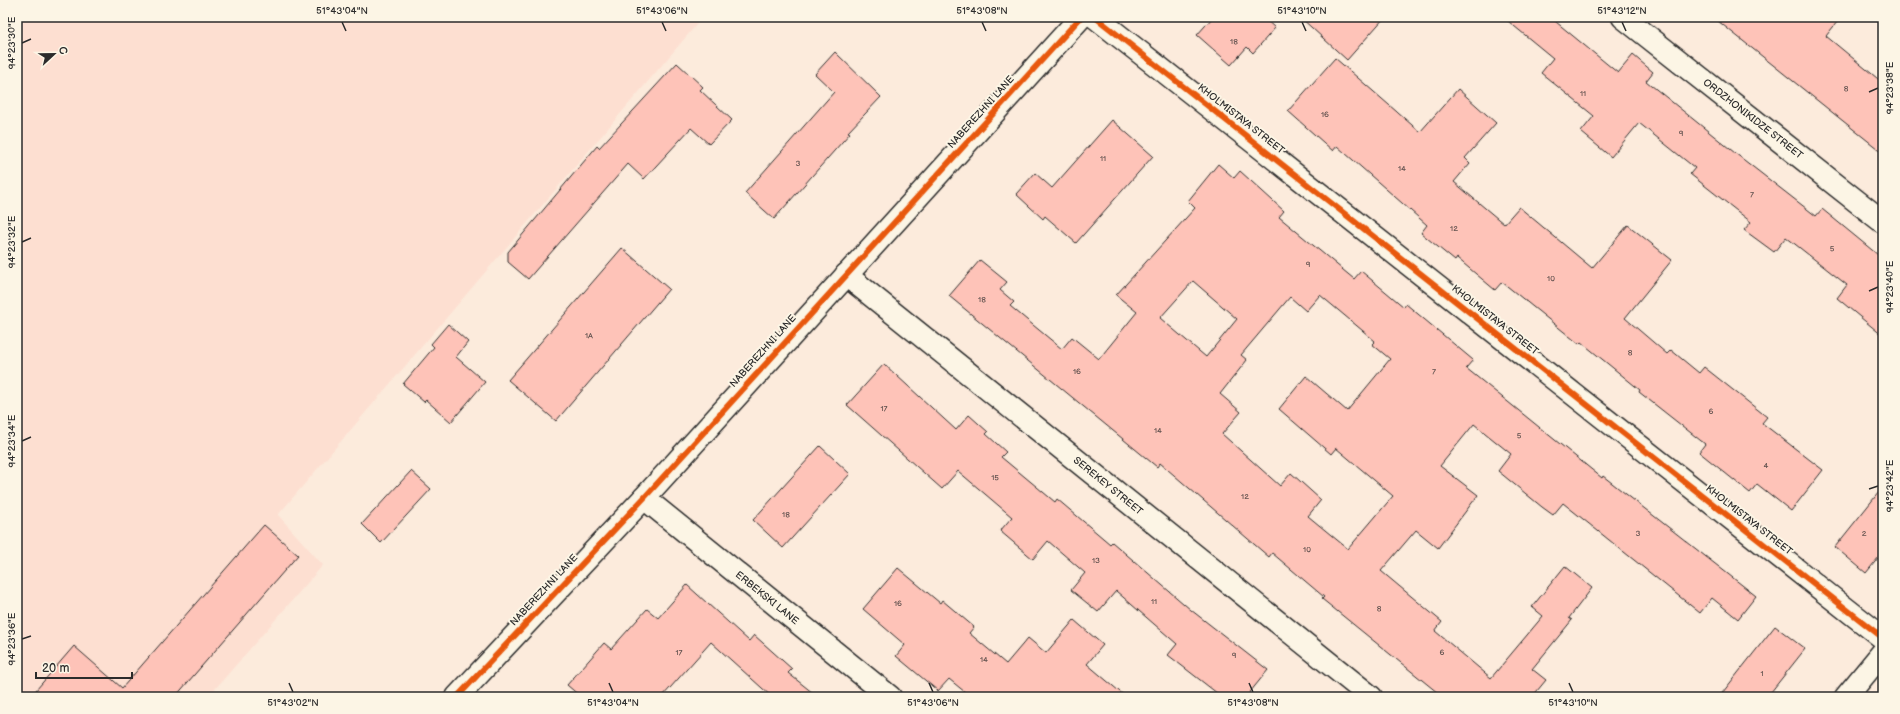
<svg xmlns="http://www.w3.org/2000/svg" width="1900" height="714" viewBox="0 0 1900 714" font-family="'Balsamiq Sans',sans-serif">
<style>
.built{fill:#fddfd1}
.building{fill:#fec3b8;stroke:#2b2b2b;fill-rule:evenodd}
.lines{fill:none;stroke-linecap:round;stroke-linejoin:round}
.minor-casing{stroke:#2b2b2b;stroke-width:25}
.tertiary-casing{stroke:#2b2b2b;stroke-width:25}
.minor{stroke:#fcf5e5;stroke-width:22}
.tertiary{stroke:#fcf5e5;stroke-width:22}
.cycleway-casing{stroke:#fcf5e5;stroke-width:8}
.cycleway{stroke:#e8590c;stroke-width:6}
.ticks{fill:none;stroke:#2b2b2b;stroke-width:1.5}
.labels{text-anchor:middle;dominant-baseline:central;stroke-width:4;stroke-linejoin:round;paint-order:stroke}
.number-label{font-size:8px;fill:#60514e}
.street-label{font-size:10px;fill:#2b2b2b;stroke:#fcf5e5}
.neatline{fill:none;stroke:#2b2b2b;stroke-width:1.5}
.ticks-label{font-size:10px;text-anchor:middle;fill:#2b2b2b}
</style>
<rect width="100%" height="100%" fill="#fcebdc"/>
<filter id="ink" filterUnits="userSpaceOnUse"><feTurbulence type="fractalNoise" baseFrequency=".025" numOctaves="2"/><feDisplacementMap in="SourceGraphic" scale="8" xChannelSelector="R" yChannelSelector="G"/><feConvolveMatrix kernelMatrix="1 2 1 2 8 2 1 2 1" color-interpolation-filters="sRGB"/></filter>
<g filter="url(#ink)">
<!-- built -->
<path class="built" d="M17,17H703L278,515L323,565L208,697H17Z"/>
<!-- building -->
<g class="building">
<path d="M1213,17H1263L1275,28L1253,53L1247,47L1231,65L1197,35Z"/>
<path d="M1300,17H1385L1347,60Z"/>
<path d="M1503,17H1550L1618,73L1633,55L1653,72L1646,81L1735,153L1816,216L1822,209L1883,259V336L1837,298L1847,285L1786,237L1774,252L1744,230L1751,222L1690,174L1695,168L1639,123L1611,157L1581,132L1594,116L1541,73L1553,58Z"/>
<path d="M1713,17H1841L1826,36L1883,83V153Z"/>
<path d="M835,52L881,97L848,132L850,133L774,219L745,193L834,92L815,74Z"/>
<path d="M1335,58L1420,132L1458,89L1496,123L1465,158L1470,163L1454,182L1504,224L1519,207L1592,268L1628,225L1672,260L1625,318L1667,354L1671,350L1699,373L1704,367L1767,417L1762,423L1823,470L1791,511L1757,484L1750,493L1699,452L1705,444L1639,392L1640,390L1581,342L1579,344L1502,282L1495,290L1457,258L1455,261L1421,233L1427,225L1337,146L1333,151L1288,111Z"/>
<path d="M677,63L703,87L700,90L732,120L709,144L691,128L644,179L628,164L528,279L508,262V252L597,146L599,148Z"/>
<path d="M1112,120L1153,156L1076,243L1045,216L1043,219L1016,194L1035,173L1052,188Z"/>
<path d="M1218,164L1234,178L1240,171L1284,211L1279,217L1354,279L1361,271L1404,307L1406,304L1473,360L1466,368L1602,478L1603,476L1756,596L1738,619L1712,598L1700,613L1563,503L1553,515L1542,507L1498,471L1511,454L1474,424L1440,466L1478,495L1438,548L1416,530L1381,571L1442,622L1435,631L1491,678L1543,616L1532,607L1565,566L1592,588L1569,618L1572,620L1532,669L1546,680L1532,697H1443L1322,599L1324,597L1272,553L1269,557L1160,463L1157,467L949,296L980,260L1007,282L1000,290L1014,302L1010,306L1062,349L1072,337L1099,359L1137,312L1116,295L1195,208L1188,201ZM1193,281L1237,319L1206,357L1160,318ZM1320,295L1375,341L1372,344L1390,359L1347,411L1306,376L1279,409L1331,454L1336,448L1393,496L1348,549L1308,516L1321,500L1291,473L1280,486L1222,434L1241,412L1220,394L1247,360L1241,355L1290,297L1306,311Z"/>
<path d="M622,248L669,289L556,421L508,380Z"/>
<path d="M448,324L468,342L456,357L485,382L451,422L426,400L424,402L403,384L434,347L431,344Z"/>
<path d="M884,364L956,430L969,415L988,432L986,434L1006,452L1001,457L1055,502L1057,499L1110,544L1112,542L1191,610L1268,670L1246,697H1222L1168,655L1177,644L1116,591L1098,612L1071,590L1085,573L1048,541L1033,559L1000,531L1012,517L958,471L942,489L847,405Z"/>
<path d="M820,446L850,474L783,548L753,520Z"/>
<path d="M411,471L431,489L381,543L362,524Z"/>
<path d="M1883,487V552L1866,573L1835,547Z"/>
<path d="M264,525L298,555L175,697H30L74,646L122,688Z"/>
<path d="M898,568L940,603L942,600L974,627L969,633L1006,664L1028,638L1046,653L1074,620L1103,645L1087,664L1126,697H971L949,679L938,691L896,656L905,645L863,609Z"/>
<path d="M687,585L749,641L754,635L792,669L788,673L818,697H772L711,642L662,697H581L567,685L604,643L611,649L647,609L658,618Z"/>
<path d="M1775,626L1805,649L1767,697H1719Z"/>
</g>
<g class="lines">
<!-- minor casing -->
<g class="minor-casing">
<g id="minor">
<path d="M1095,17L1883,638"/>
<path d="M1623,17L1883,222"/>
<path d="M846,275L1371,697"/>
<path d="M644,498L890,697"/>
<path d="M1846,697L1883,652"/>
</g>
</g>
<!-- tertiary casing -->
<g class="tertiary-casing">
<path id="tertiary" d="M457,697L644,498L1081,17"/>
</g>
<!-- minor -->
<use href="#minor" class="minor"/>
<!-- tertiary -->
<use href="#tertiary" class="tertiary"/>
<!-- cycleway casing -->
<g class="cycleway-casing">
<g id="cycleway">
<path d="M1095,17L1883,638"/>
<path d="M457,697L644,498L1081,17"/>
</g>
</g>
<!-- cycleway -->
<use href="#cycleway" class="cycleway"/>
</g>
</g>
<!-- ticks -->
<path class="ticks" d="M342,22L346,31M662,22L666,31M982,22L986,31M1302,22L1306,31M1622,22L1626,31M22,43L31,39M1869,92L1878,88M22,242L31,238M1869,291L1878,287M22,441L31,437M1869,489L1878,486M22,639L31,636M289,683L293,692M609,683L613,692M929,683L933,692M1249,683L1253,692M1569,683L1573,692"/>
<g class="labels">
<!-- number labels -->
<g class="number-label">
<text x="1234" y="41">18</text>
<text x="1846" y="88">8</text>
<text x="1583" y="93">11</text>
<text x="1325" y="114">16</text>
<text x="1681" y="133">9</text>
<text x="1103" y="158">11</text>
<text x="798" y="163">3</text>
<text x="1402" y="168">14</text>
<text x="1752" y="194">7</text>
<text x="1454" y="228">12</text>
<text x="1832" y="248">5</text>
<text x="1308" y="264">9</text>
<text x="1551" y="278">10</text>
<text x="982" y="299">18</text>
<text x="589" y="335">1А</text>
<text x="1630" y="352">8</text>
<text x="1077" y="371">16</text>
<text x="1434" y="371">7</text>
<text x="884" y="408">17</text>
<text x="1711" y="411">6</text>
<text x="1158" y="430">14</text>
<text x="1519" y="435">5</text>
<text x="1766" y="465">4</text>
<text x="995" y="477">15</text>
<text x="1245" y="496">12</text>
<text x="786" y="514">18</text>
<text x="1638" y="533">3</text>
<text x="1864" y="533">2</text>
<text x="1307" y="549">10</text>
<text x="1096" y="560">13</text>
<text x="1154" y="601">11</text>
<text x="898" y="603">16</text>
<text x="1379" y="608">8</text>
<text x="679" y="652">17</text>
<text x="1442" y="652">6</text>
<text x="1234" y="655">9</text>
<text x="984" y="659">14</text>
<text x="1762" y="673">1</text>
</g>
<!-- street labels -->
<g class="street-label">
<text transform="translate(981 112) rotate(-48)">NABEREZHNI LANE</text>
<text transform="translate(1241 119) rotate(38)">KHOLMISTAYA STREET</text>
<text transform="translate(1753 119) rotate(38)">ORDZHONIKIDZE STREET</text>
<text transform="translate(1495 320) rotate(38)">KHOLMISTAYA STREET</text>
<text transform="translate(763 351) rotate(-48)">NABEREZHNI LANE</text>
<text transform="translate(1108 486) rotate(39)">SEREKEY STREET</text>
<text transform="translate(1749 520) rotate(38)">KHOLMISTAYA STREET</text>
<text transform="translate(544 590) rotate(-47)">NABEREZHNI LANE</text>
<text transform="translate(767 598) rotate(39)">ERBEKSKI LANE</text>
</g>
</g>
<!-- margin -->
<rect width="1900" height="714" fill="none" stroke="#fcf5e5" stroke-width="44"/>
<!-- north arrow -->
<g transform="translate(54 54) rotate(68)" stroke="#fcf5e5" stroke-width="3" paint-order="stroke">
<path d="M0-3L7 15L0 10L-7 15Z" fill="#2b2b2b"/>
<text y="-6" font-size="11" font-weight="bold" text-anchor="middle" fill="#2b2b2b">С</text>
</g>
<!-- scale -->
<path d="M36 672v6h96v-6" fill="none" stroke="#2b2b2b" stroke-width="2"/>
<text x="42" y="672" font-size="12" fill="#2b2b2b" stroke="#fcf5e5" stroke-width="3" paint-order="stroke">20 m</text>
<rect x="22" y="22" width="1856" height="670" class="neatline"/>
<g class="ticks-label">
<text x="342" y="14">51°43'04"N</text>
<text x="662" y="14">51°43'06"N</text>
<text x="982" y="14">51°43'08"N</text>
<text x="1302" y="14">51°43'10"N</text>
<text x="1622" y="14">51°43'12"N</text>
<text transform="translate(11 43) rotate(-90)" y="4">94°23'30"E</text>
<text transform="translate(1889 88) rotate(-90)" y="4">94°23'38"E</text>
<text transform="translate(11 242) rotate(-90)" y="4">94°23'32"E</text>
<text transform="translate(1889 287) rotate(-90)" y="4">94°23'40"E</text>
<text transform="translate(11 441) rotate(-90)" y="4">94°23'34"E</text>
<text transform="translate(1889 486) rotate(-90)" y="4">94°23'42"E</text>
<text transform="translate(11 639) rotate(-90)" y="4">94°23'36"E</text>
<text x="293" y="706">51°43'02"N</text>
<text x="613" y="706">51°43'04"N</text>
<text x="933" y="706">51°43'06"N</text>
<text x="1253" y="706">51°43'08"N</text>
<text x="1573" y="706">51°43'10"N</text>
</g>
</svg>
